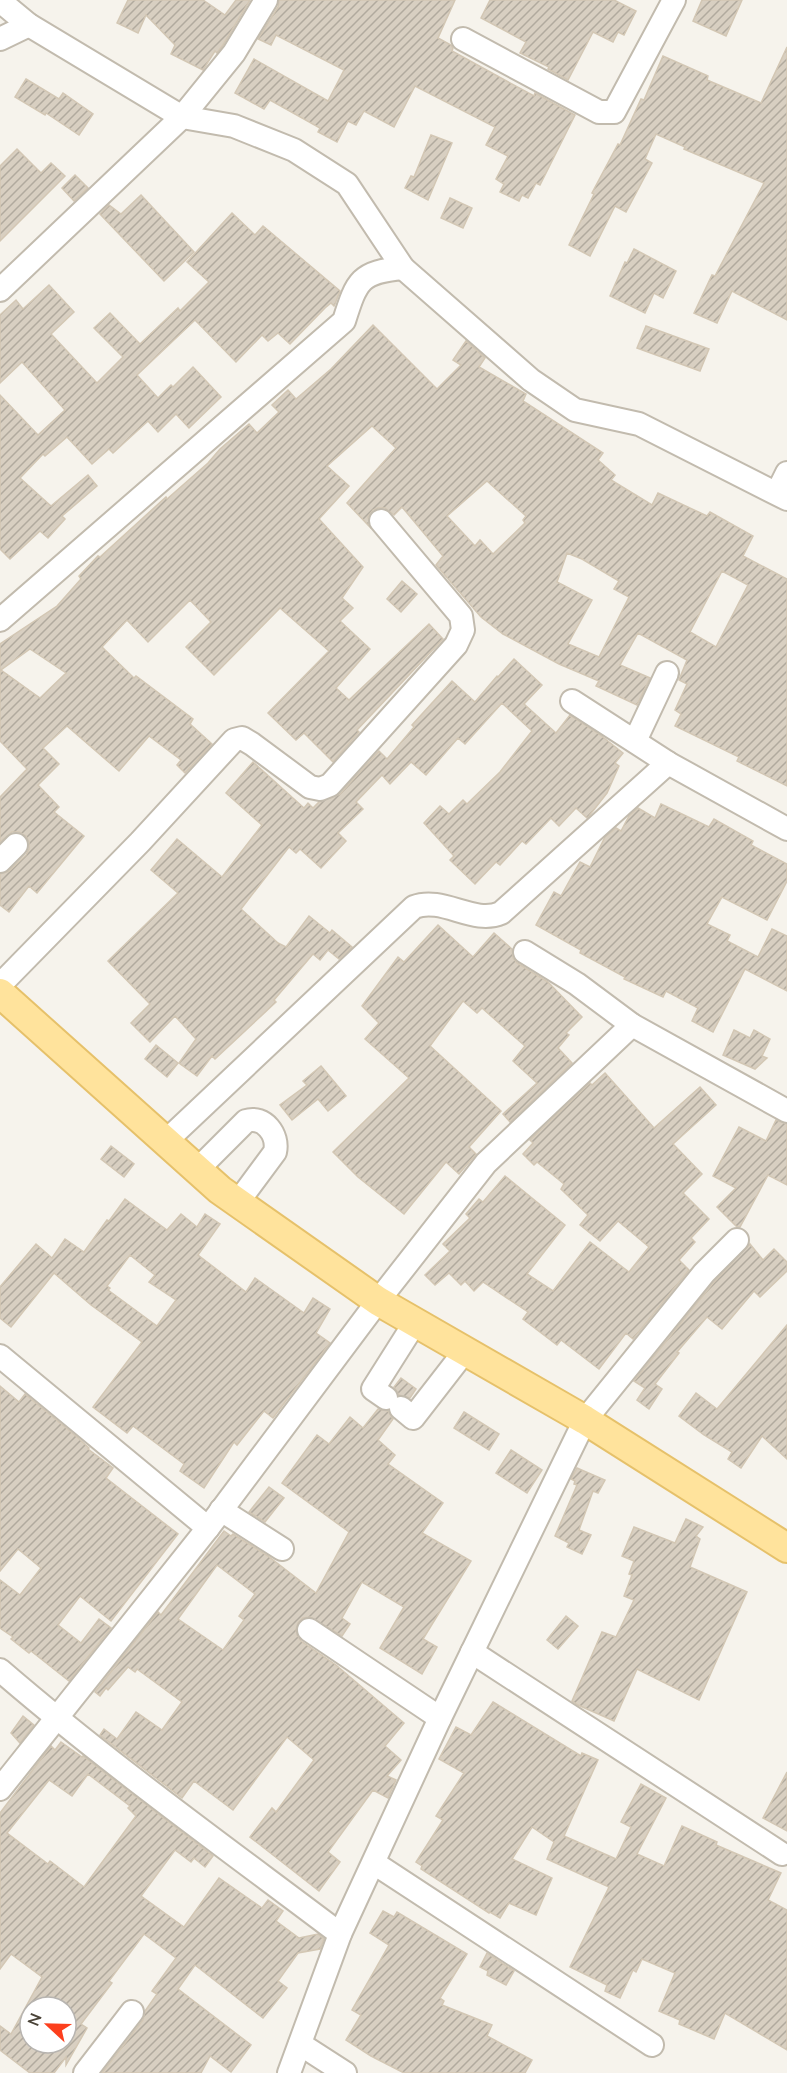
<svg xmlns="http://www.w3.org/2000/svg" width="787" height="2073" viewBox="0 0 787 2073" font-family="Mulish,sans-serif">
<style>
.building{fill:url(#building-hatch);stroke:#d3c7b4;stroke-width:1.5;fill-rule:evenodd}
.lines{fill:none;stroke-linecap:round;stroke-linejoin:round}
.minor-casing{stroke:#c2bbae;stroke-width:26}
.major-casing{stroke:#e6c16a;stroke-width:32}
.minor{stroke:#fff;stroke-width:22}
.major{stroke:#ffe39c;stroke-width:28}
</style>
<defs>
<pattern id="building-hatch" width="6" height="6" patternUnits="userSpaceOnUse" patternTransform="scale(1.5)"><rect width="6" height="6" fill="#d8cfc1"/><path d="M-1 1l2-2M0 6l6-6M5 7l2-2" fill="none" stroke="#b1aa9e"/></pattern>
</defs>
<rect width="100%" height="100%" fill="#f6f3ec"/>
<!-- building -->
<g class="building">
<path d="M128,0H203L225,15L236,0H250L223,45L217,53L215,51L203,70L171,54L175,45L146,15L138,33L117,23Z"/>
<path d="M279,0H455L438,38L451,45L453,48L452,51L534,96L535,93L575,115L540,185L536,183L528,198L522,195L519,201L500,192L504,184L496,179L508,156L486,145L495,127L415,86L394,127L364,111L356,125L348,121L337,142L318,132L320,128L270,100L264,109L235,93L254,59L328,101L344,70L276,35L271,45L258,39L278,7Z"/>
<path d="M490,0H614L636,11L624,35L618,32L613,42L593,32L568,80L548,69L549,67L520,53L526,42L481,18Z"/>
<path d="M702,0H742L726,36L693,21Z"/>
<path d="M787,47V320L732,291L717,323L694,313L712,275L715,276L764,183L684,149L685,147L656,134L645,159L652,163L626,212L615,206L590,256L569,245L594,194L592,193L618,144L620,145L641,99L644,100L663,56L708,76L707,80L761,103Z"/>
<path d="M26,79L59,99L63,93L93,114L79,135L46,113L45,115L15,97Z"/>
<path d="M431,135L452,143L428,200L405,188L411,176L414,177Z"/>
<path d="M17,149L41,173L51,163L65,176L0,241V166Z"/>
<path d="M75,175L88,188L74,201L62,188Z"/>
<path d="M141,195L194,252L164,281L100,214L109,205L121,214Z"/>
<path d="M450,198L472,208L463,228L441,218Z"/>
<path d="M232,213L255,235L263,226L340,291L335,304L334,306L331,303L325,308L290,344L278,333L268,341L262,335L236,362L195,320L137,375L158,398L171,385L173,387L193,367L221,397L189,428L176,414L158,432L148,421L113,453L109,449L92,464L67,437L45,456L43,454L20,478L51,506L88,475L97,486L62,516L65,519L48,538L40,531L10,559L0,549V395L38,435L65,410L22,362L0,383V315L16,300L23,309L49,285L74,312L51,334L97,383L123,357L94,328L110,313L140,344L178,308L180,311L209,282L187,262Z"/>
<path d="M634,249L676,271L663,298L654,293L645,313L610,296L625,262L627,263Z"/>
<path d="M373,325L437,389L461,365L453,360L466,341L485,358L479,367L526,394L523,401L603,453L598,460L615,475L611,480L652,505L658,493L707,516L710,512L753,536L743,556L787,579V786L737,761L739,757L675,726L681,714L675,710L687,684L679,680L687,660L638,633L620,665L650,678L637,705L596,686L599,681L559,664L503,634L481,617L436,565L443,556L402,507L394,515L385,508H378L373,510L368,517L370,527L347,503L396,448L372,426L327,466L349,486L319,519L363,567L342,598L353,608L340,621L370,649L336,688L349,700L429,624L443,639L357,730L359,732L333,762L304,733L296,740L268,713L329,651L280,608L214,675L186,647L211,622L190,600L148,642L127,620L102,647L134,678L136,676L193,719L190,724L212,744L185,773L177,765L181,760L149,736L119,771L67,726L43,748L59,764L38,785L59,807L54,812L84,836L37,893L29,886L9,912L0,905V874L9,871L26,855L29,849V842L26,836L19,832H12L0,842V797L27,769L0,741V644L57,606L81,579L79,576L98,556L100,557L166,497L167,499L208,463L220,449L249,424L257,433L279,412L272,405L288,390L296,399L331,369ZM487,481L526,516L523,520L525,523L493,554L480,540L475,546L447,516ZM567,553L582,559L619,581L614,589L629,597L599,657L568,644L592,600L557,582ZM722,571L748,585L716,647L690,632ZM30,649L66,673L40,698L1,670Z"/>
<path d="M646,326L709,349L700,371L637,348Z"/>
<path d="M402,581L417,594L401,612L387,599Z"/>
<path d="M514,659L542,685L524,704L556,733L570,715L599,734L623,753L615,763L619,766L607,793L589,816L587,818L576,808L559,826L551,818L526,844L522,841L500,865L496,862L475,884L450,860L454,856L424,823L440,806L449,814L463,800L467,804L500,772L532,731L502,703L465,744L458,738L426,775L411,762L390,784L382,775L356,802L363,809L338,833L346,841L321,868L300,849L296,853L289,847L241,909L278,943L286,947L309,916L330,933L332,930L352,947L339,959L328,950L320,960L313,954L274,1000L276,1002L215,1059L212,1056L197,1076L179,1063L196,1039L175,1016L150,1042L131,1023L150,1004L108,961L178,893L151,870L177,839L222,877L262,825L226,793L253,762L304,808L308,803L313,808L319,802L340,794L379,751L387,759L414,727L412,725L452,681L475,702L497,676L498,677Z"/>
<path d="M661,804L709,827L714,819L753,841L751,845L787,864V881L767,920L722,897L707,924L730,935L727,941L758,957L772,929L787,936V991L745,969L713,1032L692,1021L698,1008L666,991L663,997L624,979L625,977L580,953L581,950L536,925L554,892L561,896L580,862L590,867L605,837L616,828L621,831L629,816L638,808L655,818Z"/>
<path d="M438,925L473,957L494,933L512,949L513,958L517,963L548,982L582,1017L566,1033L569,1035L558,1048L572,1063L510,1122L503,1114L537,1083L513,1061L525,1046L482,1008L477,1013L463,1001L430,1046L501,1111L469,1147L476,1154L459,1174L446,1162L404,1214L358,1177L333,1152L409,1078L365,1039L379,1023L362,1006L398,957L404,962Z"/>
<path d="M734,1030L750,1038L754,1030L770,1039L762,1056L767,1058L755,1069L723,1055Z"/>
<path d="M156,1045L178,1063L167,1077L145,1059Z"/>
<path d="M321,1066L346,1096L328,1111L318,1099L292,1120L280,1105L307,1085L303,1081Z"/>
<path d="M605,1073L654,1128L700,1087L716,1105L673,1144L702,1174L683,1193L709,1219L691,1238L695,1242L679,1260L689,1270L633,1339L626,1333L599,1369L561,1340L557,1345L523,1319L528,1312L483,1282L474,1291L465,1281L461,1285L449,1273L435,1285L425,1275L450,1251L443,1244L470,1218L466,1214L479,1199L483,1202L505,1176L565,1225L527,1274L553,1291L590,1242L629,1272L649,1247L618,1221L600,1241L580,1225L588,1215L561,1189L564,1184L537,1162L534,1165L523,1154L533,1143L530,1140L590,1083L592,1085Z"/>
<path d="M776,1120L787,1124V1185L768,1175L740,1227H737L717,1207L736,1188L713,1176L739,1127L766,1141Z"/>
<path d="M111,1146L134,1164L124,1177L101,1159Z"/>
<path d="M125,1199L167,1230L181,1214L197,1227L205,1214L220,1224L198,1255L246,1292L255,1278L304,1313L313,1298L330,1309L316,1333L330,1343L273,1418L264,1411L237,1445L234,1442L204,1488L180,1471L184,1464L133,1426L127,1433L93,1407L142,1342L91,1305L54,1273L11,1327L0,1318V1287L36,1244L52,1258L65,1239L84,1252L107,1220L109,1221ZM130,1255L155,1275L149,1282L176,1300L157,1326L108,1290L110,1288L107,1286Z"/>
<path d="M750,1244L763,1260L774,1249L787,1262V1271L760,1297L754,1291L722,1329L707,1317L677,1352L679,1353L655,1384L662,1389L649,1409L637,1400L645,1388L634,1381L714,1282Z"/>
<path d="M787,1325V1459L762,1436L741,1468L728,1459L732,1452L704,1435L679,1416L696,1393L717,1409Z"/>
<path d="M401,1378L416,1389L410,1398L399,1395L394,1387Z"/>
<path d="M0,1386L19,1402L25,1394L77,1437L89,1448L88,1449L113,1468L106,1478L178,1534L111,1621L80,1596L58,1625L81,1643L99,1619L111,1628L69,1681L31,1651L29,1653L11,1639L13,1637L0,1628V1580L20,1595L41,1568L18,1549L0,1571Z"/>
<path d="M378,1409L388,1411L393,1419L378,1440L395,1455L388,1464L443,1503L422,1533L471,1561L423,1639L437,1647L422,1674L380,1648L404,1607L362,1582L342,1618L350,1624L342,1636L310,1617L303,1618L298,1623L296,1629L297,1635L301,1641L336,1665L404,1723L385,1746L401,1760L387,1776L396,1780L388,1798L373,1790L328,1852L340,1862L319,1891L250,1837L272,1808L276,1812L314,1760L287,1737L233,1810L194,1781L182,1798L100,1735L104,1729L117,1739L136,1712L162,1730L182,1702L137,1669L135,1672L128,1667L108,1690L106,1688L100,1696L95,1692L158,1612L161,1615L224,1531L231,1536L233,1534L268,1556L316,1593L349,1532L282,1483L317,1435L329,1444L350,1417L363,1428ZM217,1565L255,1594L239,1616L244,1620L223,1650L178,1619Z"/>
<path d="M464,1412L499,1434L489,1450L454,1428Z"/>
<path d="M511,1450L542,1470L527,1493L496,1473Z"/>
<path d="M577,1468L605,1480L598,1493L593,1491L579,1530L591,1535L582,1554L567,1547L569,1543L555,1536L577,1485L574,1484L575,1481L571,1479Z"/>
<path d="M269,1487L284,1498L265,1522L249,1512Z"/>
<path d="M686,1519L703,1527L696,1536L700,1539L690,1567L747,1592L699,1700L637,1669L614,1721L578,1705L572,1701L602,1632L616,1637L634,1600L624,1596L632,1575L629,1574L634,1561L622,1556L634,1527L675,1543Z"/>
<path d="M566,1616L578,1626L558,1649L547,1640Z"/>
<path d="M493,1702L581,1756L582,1753L598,1760L564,1836L616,1859L631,1827L621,1822L641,1784L666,1798L637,1854L664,1866L682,1826L717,1842L716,1845L781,1873L768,1900L787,1910V2050L725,2013L714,2039L679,2024L680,2020L659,2011L675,1973L642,1959L636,1972L633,1970L620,1998L605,1991L607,1985L570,1967L609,1887L547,1859L554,1842L532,1827L512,1859L552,1878L536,1915L509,1903L500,1918L490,1912L489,1913L421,1869L422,1866L416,1862L443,1820L436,1816L464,1773L439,1759L456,1727L471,1735Z"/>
<path d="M23,1716L34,1725L20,1743L11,1733Z"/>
<path d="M61,1742L82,1757L83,1756L213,1856L205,1867L194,1858L191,1862L175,1850L141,1896L184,1927L219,1878L262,1908L268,1900L283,1911L276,1921L299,1938L318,1934L324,1939L320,1949L298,1953L278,1981L287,1988L263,2018L195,1965L178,1989L251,2045L231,2072L210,2056L201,2073H102L143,2020L145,2011L157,1994L152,1991L176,1958L144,1934L109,1981L112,1983L81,2024L87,2028L66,2065V2057L54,2073H30L0,2050V2026L11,2034L42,1977L11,1954L0,1969V1813L51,1746L55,1750ZM88,1774L130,1806L128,1808L136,1816L84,1887L50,1861L48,1864L7,1833L49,1780L72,1796ZM30,2007H66V2043H30Z"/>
<path d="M787,1772V1831L763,1818Z"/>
<path d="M383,1911L394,1917L397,1912L467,1954L440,1998L444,2001L442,2005L492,2025L487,2036L532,2060L525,2073H404L371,2056L346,2040L361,2015L352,2010L389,1945L370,1933Z"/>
<path d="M487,1953L514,1971L506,1985L487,1975L488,1971L480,1967Z"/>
</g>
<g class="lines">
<!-- minor casing -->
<g class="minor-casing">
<g id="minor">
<path d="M0,1L29,25L182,117L234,126L294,150L347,184L403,268L531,380L575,410L639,424L787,499"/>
<path d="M0,39L29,25"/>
<path d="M463,39L599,112H614L674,0"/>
<path d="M0,290L182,117L234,53L266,0"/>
<path d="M777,493L787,473"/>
<path d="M0,620L344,321C357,280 360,272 403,268"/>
<path d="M572,701L668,763L787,829"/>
<path d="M635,741L667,673"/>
<path d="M0,861L16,845"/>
<path d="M525,952L577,984L632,1025L787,1111"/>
<path d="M0,985L140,842L234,740L242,738L252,744L310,787L320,789L330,785L456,645L463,630L461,616L381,521"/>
<path d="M166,1141L414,907C443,896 473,925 501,913L668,763"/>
<path d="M197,1170L246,1121C264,1115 279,1135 275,1152L238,1202"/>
<path d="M0,1356L208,1528"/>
<path d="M386,1398L373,1389L416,1321"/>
<path d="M401,1408L413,1418L465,1351"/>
<path d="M221,1510L282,1549"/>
<path d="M309,1630L440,1718"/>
<path d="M472,1652L782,1854"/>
<path d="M0,1670C109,1764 226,1848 340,1934"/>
<path d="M0,1789L208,1528L378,1301L486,1163L632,1025"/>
<path d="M374,1863L652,2045"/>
<path d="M300,2044L345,2073"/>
<path d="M85,2073L132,2012"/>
<path d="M289,2073L340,1934L440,1718L585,1420L704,1273L737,1240"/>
</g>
</g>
<!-- major casing -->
<g class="major-casing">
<path id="major" d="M0,993L220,1190L378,1301L585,1420L787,1548"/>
</g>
<!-- minor -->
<use href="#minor" class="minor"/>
<!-- major -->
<use href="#major" class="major"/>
</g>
<!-- north arrow -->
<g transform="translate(48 2025) rotate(292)"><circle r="28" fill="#ffffff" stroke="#b7b4b0" stroke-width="1.5"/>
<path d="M0-4.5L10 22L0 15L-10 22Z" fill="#fc3f1d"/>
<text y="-9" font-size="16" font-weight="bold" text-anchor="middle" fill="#4b4439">N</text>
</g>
</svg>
